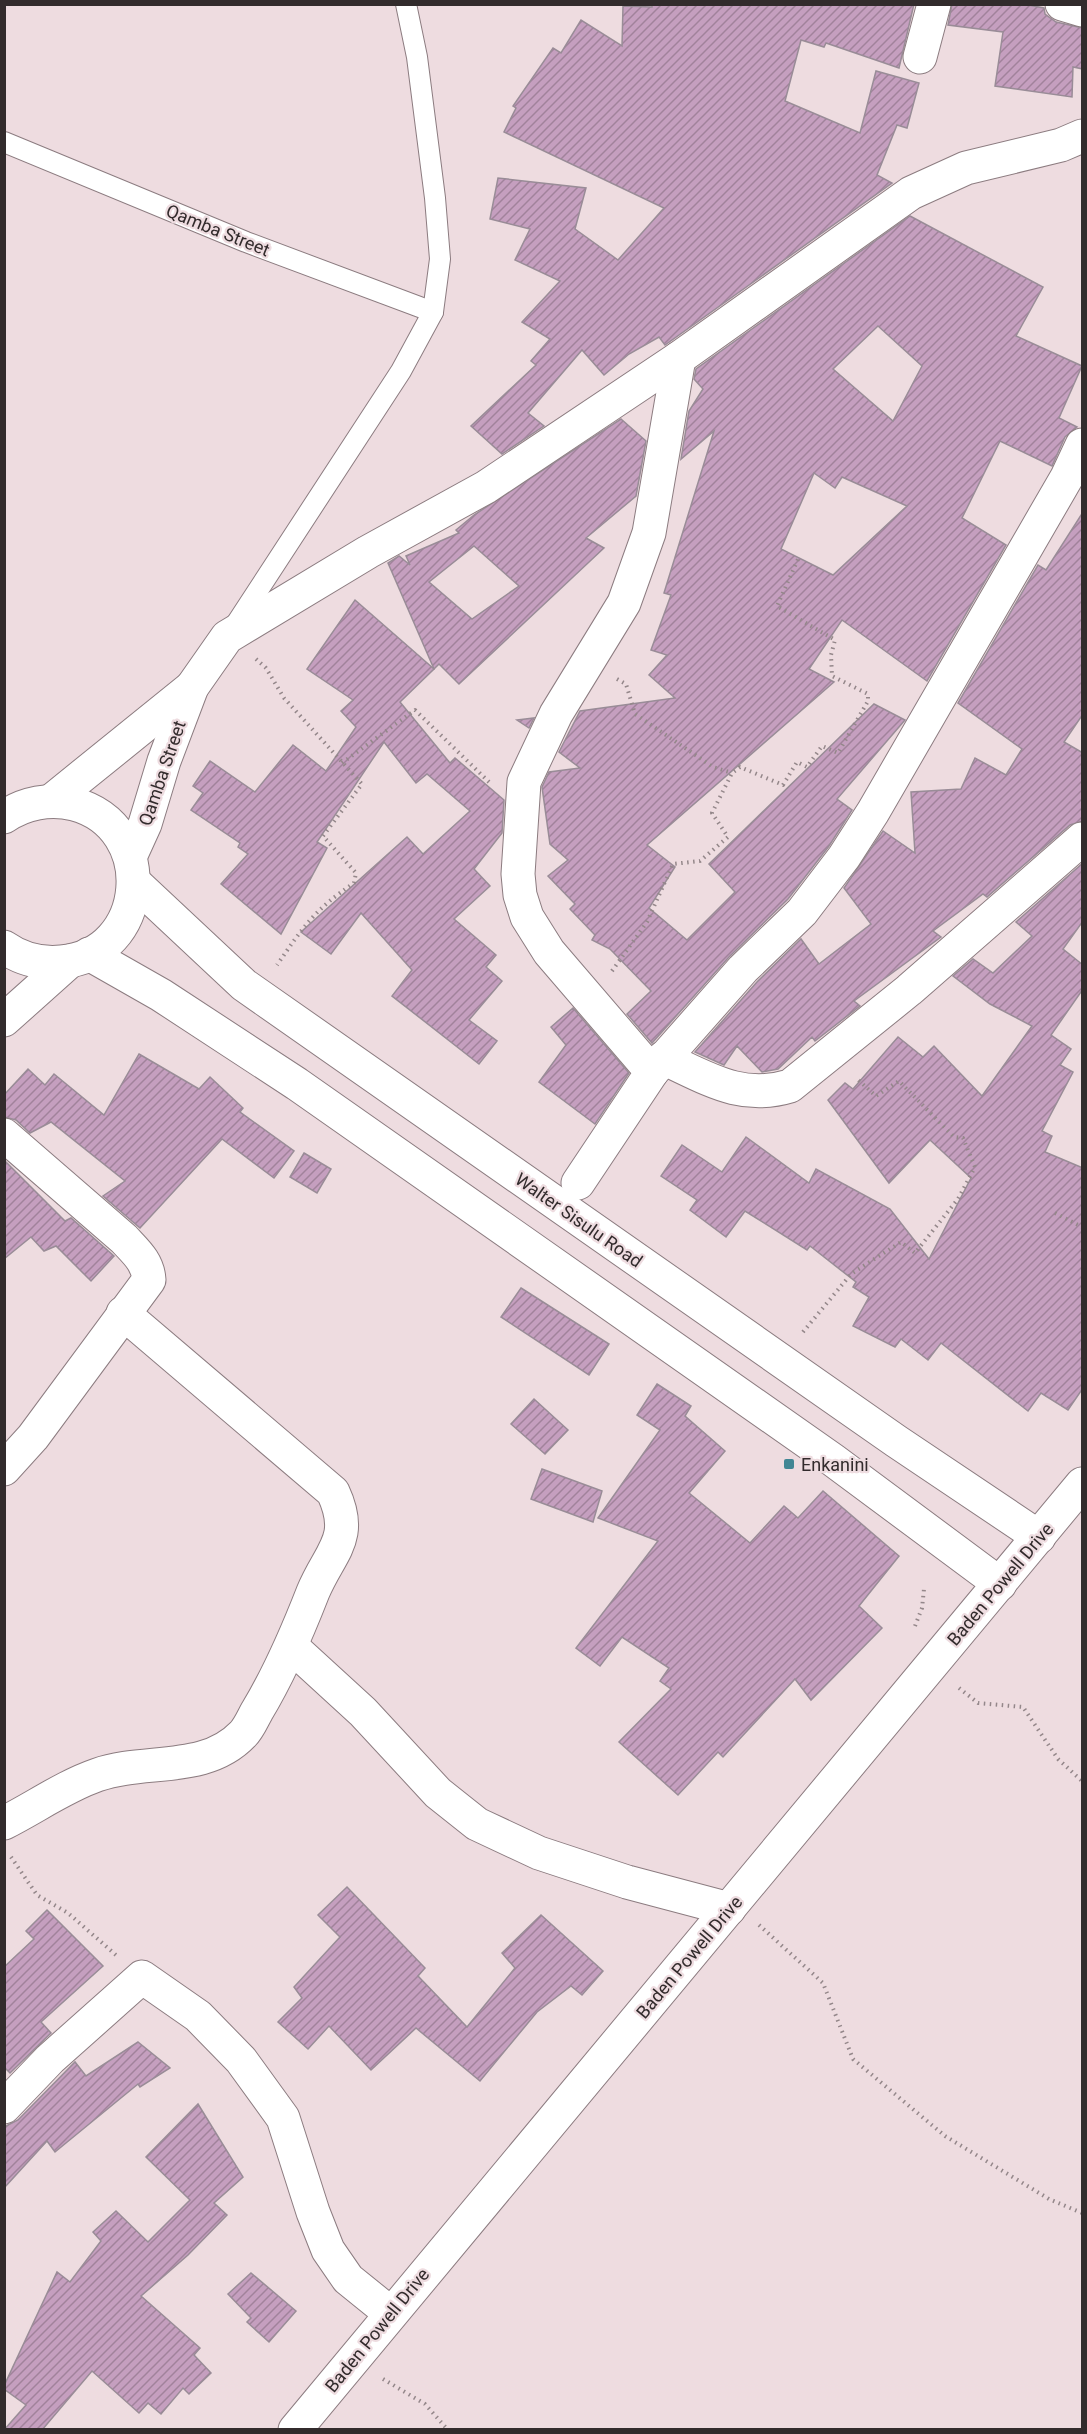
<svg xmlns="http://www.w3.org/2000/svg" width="1087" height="2434" viewBox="0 0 1087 2434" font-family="Roboto,sans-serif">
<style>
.building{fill:url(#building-hatch);stroke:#998c97;stroke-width:1.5;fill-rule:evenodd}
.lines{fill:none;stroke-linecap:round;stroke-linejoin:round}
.lane-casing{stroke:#8c7c80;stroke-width:22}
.street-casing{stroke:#8c7c80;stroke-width:35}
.secondary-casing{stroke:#8c7c80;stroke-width:35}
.primary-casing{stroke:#8c7c80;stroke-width:35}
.path{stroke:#94878a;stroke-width:4;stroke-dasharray:1.5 4.5;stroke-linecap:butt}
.lane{stroke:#fff;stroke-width:20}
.street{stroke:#fff;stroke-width:33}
.secondary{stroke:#fff;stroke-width:33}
.primary{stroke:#fff;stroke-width:33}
.poi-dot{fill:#418694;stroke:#eedce0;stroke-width:2}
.labels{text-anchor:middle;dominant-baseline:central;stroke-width:4.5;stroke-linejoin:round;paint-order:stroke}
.street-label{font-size:18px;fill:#322b2c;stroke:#eedce0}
.poi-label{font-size:18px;fill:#322b2c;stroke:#eedce0;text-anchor:start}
</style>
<defs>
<pattern id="building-hatch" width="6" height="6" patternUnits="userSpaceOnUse" patternTransform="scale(1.5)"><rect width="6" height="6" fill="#c59fbf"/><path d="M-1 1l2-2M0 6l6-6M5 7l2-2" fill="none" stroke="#a1829b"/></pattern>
</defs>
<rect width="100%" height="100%" fill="#eedce0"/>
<!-- building -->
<g class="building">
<path d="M652,4H914L899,68L826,43L824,47L801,40L785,101L860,133L876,71L919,83L907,128L897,125L877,175L892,183L665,345L659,337L629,354L604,375L582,350L528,413L544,426L502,454L471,426L536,365L531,361L550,339L522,322L560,281L515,260L530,229L490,219L498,178L586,188L575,229L618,260L664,208L504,132L516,108L513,106L553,48L561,53L581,20L622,46L623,6L652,7Z"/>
<path d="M952,4H1023L1044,8L1045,14L1056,22L1083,28V69L1073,67L1072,97L995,86L1003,32L948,25Z"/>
<path d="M910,216L1043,287L1016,336L1082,366L1059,418L1077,427L1065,437L1052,466L1000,441L962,518L1006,545L927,681L842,620L809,669L834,682L647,845L675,867L649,908L687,940L735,892L709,864L874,704L905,720L837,799L852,810L829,846L788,899L729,957L652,1043L627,1014L651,991L610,949L592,940L595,935L570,909L575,904L548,876L568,860L550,844L542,787L549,772L580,768L559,752L580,711L675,698L649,675L667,655L651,650L671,595L664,593L714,431L681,459L689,411L703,389L694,379L696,369ZM878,326L922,366L893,421L833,369ZM814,473L835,488L842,477L907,506L833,575L781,549Z"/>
<path d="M621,419L646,441L636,496L586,538L604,548L459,684L439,664L434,669L388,563L399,556L410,565L406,556L459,533L456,530L474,515ZM474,546L519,586L472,619L429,582Z"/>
<path d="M1083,512V714L1064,742L1083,753V821L1070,825L987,897L983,894L933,931L941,937L854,1001L860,1006L815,1041L812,1037L778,1069L762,1072L737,1046L724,1065L695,1052L757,982L801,939L819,964L871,924L844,888L883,831L915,853L911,792L961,789L975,758L1006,775L1022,749L958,703L1038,565L1046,570Z"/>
<path d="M355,600L434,669L400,702L450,763L455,758L504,800L502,833L474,869L490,886L454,919L496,955L486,967L502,981L469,1020L497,1041L479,1064L392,996L412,970L361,913L331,954L301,932L407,837L423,854L470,811L427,774L416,783L384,742L317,842L327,848L281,934L221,884L248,854L238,847L240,843L191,810L203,793L193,786L210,761L255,792L293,745L326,771L356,727L341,711L353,700L307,669Z"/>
<path d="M534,718L529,728L517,720Z"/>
<path d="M1083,863V921L1063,949L1083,965V989L1051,1035L1071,1049L1060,1065L1073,1072L1042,1131L1052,1136L1045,1152L1083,1168V1388L1068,1410L1041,1393L1028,1411L941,1343L928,1360L901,1339L895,1347L853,1326L869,1297L853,1287L856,1282L810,1246L807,1250L745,1211L726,1237L690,1210L697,1200L661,1176L682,1145L722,1172L746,1137L809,1183L816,1169L890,1209L929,1259L971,1178L930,1140L889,1183L828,1100L845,1083L853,1089L898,1037L923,1057L934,1046L982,1096L1032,1026L990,1004L953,976L973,959L993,973L1032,936L1016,922Z"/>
<path d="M573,1008L629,1073L595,1124L539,1082L566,1045L551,1027Z"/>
<path d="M139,1054L199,1089L210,1077L243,1108L240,1112L294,1151L274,1178L222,1139L140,1228L103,1196L125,1181L51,1122L30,1133L16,1120L4,1117V1095L28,1069L45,1085L54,1074L104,1115Z"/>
<path d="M304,1153L331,1169L317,1193L290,1177Z"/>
<path d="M4,1160L65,1221L71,1218L114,1256L91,1281L56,1246L44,1251L31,1237L4,1259Z"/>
<path d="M521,1288L609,1344L589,1375L501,1317Z"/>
<path d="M657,1384L691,1406L685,1416L725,1451L689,1493L750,1543L784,1506L798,1518L823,1491L899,1556L859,1606L882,1628L811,1700L795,1679L723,1757L718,1752L678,1795L619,1742L671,1689L660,1681L669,1668L622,1637L600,1666L576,1648L658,1541L598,1518L660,1430L637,1415Z"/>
<path d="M534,1399L568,1430L545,1454L511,1424Z"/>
<path d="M542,1469L602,1491L593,1522L531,1499Z"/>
<path d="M347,1887L425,1968L418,1976L467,2027L515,1968L502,1953L541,1915L603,1971L582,1995L571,1986L537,2012L480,2081L416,2028L371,2070L329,2026L308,2049L278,2022L302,1998L294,1987L340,1937L318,1915Z"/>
<path d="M47,1910L103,1966L41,2022L51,2033L10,2073L4,2067V1967L34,1939L26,1931Z"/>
<path d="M138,2042L170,2068L140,2087L138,2084L55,2152L47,2141L4,2188V2127L18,2120L75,2062L86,2076Z"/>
<path d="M198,2104L243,2177L214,2203L227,2215L188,2255L141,2296L200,2348L194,2355L211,2373L189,2394L183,2388L161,2414L148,2403L139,2413L92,2371L42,2430H4L26,2405L4,2389V2386L57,2272L70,2282L101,2241L93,2232L116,2211L148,2242L190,2200L146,2157Z"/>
<path d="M251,2273L296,2311L269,2342L247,2322L251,2318L228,2294Z"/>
</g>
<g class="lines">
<!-- lane casing -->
<g class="lane-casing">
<g id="lane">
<path d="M4,142L246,242L433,312"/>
<path d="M234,627L401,371L433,312L440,259L435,198L417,57L406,4"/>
</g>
</g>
<!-- street casing -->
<g class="street-casing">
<g id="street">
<path d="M1062,4L1082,10"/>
<path d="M920,57L934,4"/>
<path d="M51,801L192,687"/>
<path d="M130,857L145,824L164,761L192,687L227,637L368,552L486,487L679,358L911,193L966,168L1061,145L1082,136"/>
<path d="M663,1058C707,1078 741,1101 790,1086L909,990L1082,839"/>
<path d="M652,1072L743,969L802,912L844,857L873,812L1067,477L1082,445"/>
<path d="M4,1135L124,1239C136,1252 148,1262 149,1280L33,1437L4,1469"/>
<path d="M578,1183L652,1072L549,952L527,917L520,895L518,874L524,782L556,714L624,603L649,533L679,358"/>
<path d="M292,1647L363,1712L438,1793L477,1824L539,1853L627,1882L729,1909"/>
<path d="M4,1823C34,1808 65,1786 97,1775C145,1758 205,1774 243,1734C249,1728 253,1718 257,1711C280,1673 297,1633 313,1592C330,1551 355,1539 333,1492L123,1313"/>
<path d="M4,2107L50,2059L142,1977L198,2016L241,2060L283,2118L313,2212L328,2250L348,2279L390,2313"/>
</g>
</g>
<!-- secondary casing -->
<g class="secondary-casing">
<g id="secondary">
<path d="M4,817C24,803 50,798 74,804C160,827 149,955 61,962C40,964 21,959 4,947"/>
<path d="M134,882L244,985L896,1441L1039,1537"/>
<path d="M89,954L161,995L297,1084L833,1460L1000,1584"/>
<path d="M4,1020L70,961"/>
</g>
</g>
<!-- primary casing -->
<g class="primary-casing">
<path id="primary" d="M295,2430L1082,1484"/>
</g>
<!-- path -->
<g class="path">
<path d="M256,659L266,668L284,698L362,784L323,836L356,873L354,883C314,910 304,926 277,965"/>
<path d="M617,679L626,684L635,714L713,767L732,773"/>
<path d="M342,763L415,710L489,782"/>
<path d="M612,971L647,922L673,864L700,861L728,837L712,813L732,773L740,767L783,785L797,762L807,767L822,746L838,753L868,701V694L832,676L831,655L835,640L777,606L799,557"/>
<path d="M1055,1213L1082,1227"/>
<path d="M803,1332L851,1274L901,1242L915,1253L958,1199L975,1167L963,1138L954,1137L899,1081L876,1096L856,1078"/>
<path d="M915,1626L922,1608L924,1589"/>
<path d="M959,1688L978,1703L1023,1707L1058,1759L1082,1781"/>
<path d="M11,1857L37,1895L68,1913L116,1955"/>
<path d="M759,1925L823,1983L853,2059L945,2136L1049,2199L1082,2213"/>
<path d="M383,2379L425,2404L448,2430"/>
</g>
<!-- lane -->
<use href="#lane" class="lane"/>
<!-- street -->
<use href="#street" class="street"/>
<!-- secondary -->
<use href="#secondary" class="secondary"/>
<!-- primary -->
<use href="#primary" class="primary"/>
</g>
<!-- markers -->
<rect class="poi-dot" x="783" y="1458" width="12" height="12" rx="3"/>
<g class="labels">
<!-- street labels -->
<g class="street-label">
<text transform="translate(218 230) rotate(22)">Qamba Street</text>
<text transform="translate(162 773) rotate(-71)">Qamba Street</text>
<text transform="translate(579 1220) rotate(35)">Walter Sisulu Road</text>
<text transform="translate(1000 1584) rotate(-50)">Baden Powell Drive</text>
<text transform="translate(689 1957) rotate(-50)">Baden Powell Drive</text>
<text transform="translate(377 2330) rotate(-51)">Baden Powell Drive</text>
</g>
<!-- poi labels -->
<g class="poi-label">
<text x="801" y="1464">Enkanini</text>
</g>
</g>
<!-- border -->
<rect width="1087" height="2434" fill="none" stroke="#322b2c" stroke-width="12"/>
</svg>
